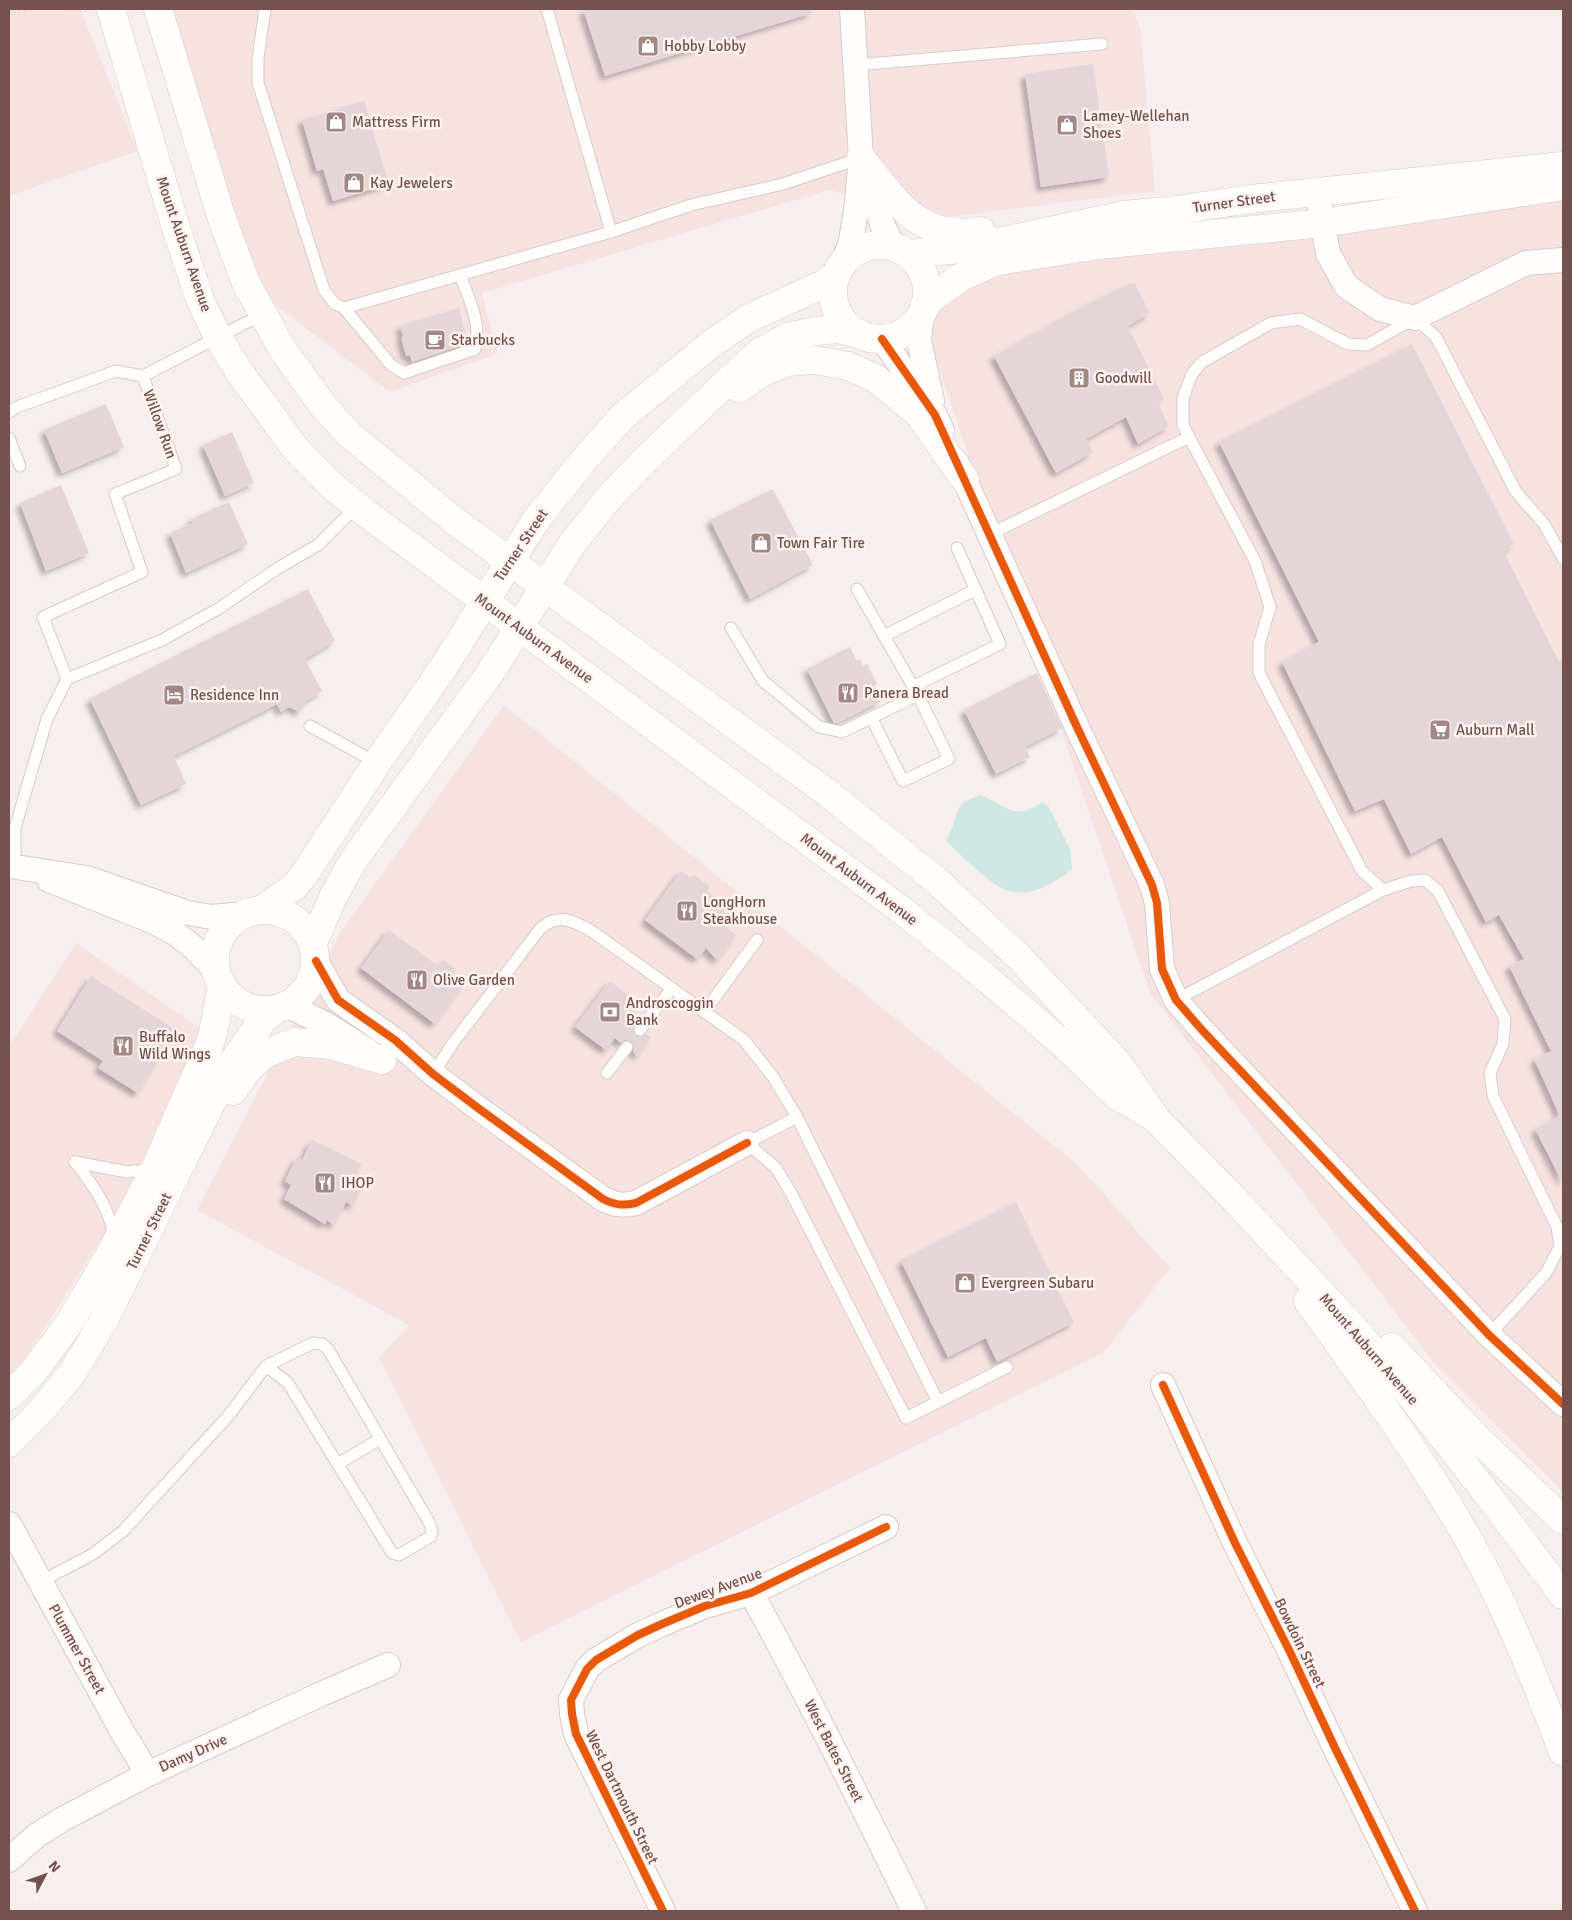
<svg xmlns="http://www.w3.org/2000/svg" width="1572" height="1920" viewBox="0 0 1572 1920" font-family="Signika,sans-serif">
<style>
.commercial{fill:#f6e3e0}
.water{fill:#cee7e3}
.building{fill:#e3d6d4;filter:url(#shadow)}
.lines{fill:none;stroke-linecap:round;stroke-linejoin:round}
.service-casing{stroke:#d6ccc9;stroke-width:13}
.minor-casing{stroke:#d6ccc9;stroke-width:26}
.secondary-casing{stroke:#d7ccca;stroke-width:29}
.path{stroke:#d7cdcc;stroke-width:3;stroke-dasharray:1 4;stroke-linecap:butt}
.service{stroke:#fefdfc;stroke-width:11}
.minor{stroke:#fefdfc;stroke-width:24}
.secondary{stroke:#fefdfc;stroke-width:28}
.cycleway-casing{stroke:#fef3ee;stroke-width:11}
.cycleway{stroke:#e8590c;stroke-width:8}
.labels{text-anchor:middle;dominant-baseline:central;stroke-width:5;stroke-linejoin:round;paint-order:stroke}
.poi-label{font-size:15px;fill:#73514e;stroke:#fef3ee;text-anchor:start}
.street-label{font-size:15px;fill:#73514e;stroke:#fef3ee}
</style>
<defs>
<filter id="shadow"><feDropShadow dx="-4.5" dy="4.5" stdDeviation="2.5" flood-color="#0004"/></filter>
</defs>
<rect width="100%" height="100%" fill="#f7efec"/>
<!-- commercial -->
<g class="commercial">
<path d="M9,9H80L138,151L9,196Z"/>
<path d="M165,9H1132L1140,28L1155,191L948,217L829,190L482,293L497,354L390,392L246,283Z"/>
<path d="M1563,196V1492L1438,1368L1150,993L932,348V320L953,291L1005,264Z"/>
<path d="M504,705L1077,1164L1170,1268L1104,1352L521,1642L379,1357L409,1325L197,1210L339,934Z"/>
<path d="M76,943L201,1029L123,1205L12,1379L9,1381V1047Z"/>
</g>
<!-- water -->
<path class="water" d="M981,795C1008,806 1014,822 1042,802L1049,807L1070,849L1072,869C1055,883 1032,897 1009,891C992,887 960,854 946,841C948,836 951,831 953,826C959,806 959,802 981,795Z"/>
<!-- building -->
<g class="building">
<path d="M583,9H811L812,13L605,76Z"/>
<path d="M1093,64L1109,177L1041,187L1025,74Z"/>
<path d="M364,101L389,184L333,201L323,169L317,171L302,120Z"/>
<path d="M1134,282L1150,313L1128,326L1164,399L1158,404L1169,426L1138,444L1126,417L1086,439L1093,452L1056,473L994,356L1086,305Z"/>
<path d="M459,308L468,343L412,362L410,355L406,356L401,337H403L400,326Z"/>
<path d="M1412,344L1514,544L1504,552L1559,662L1563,660V1183L1535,1129L1560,1116L1534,1059L1551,1051L1509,966L1524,959L1499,915L1486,922L1442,837L1411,854L1384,799L1355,811L1282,662L1319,642L1219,442Z"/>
<path d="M106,404L124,447L62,473L44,430Z"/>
<path d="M232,432L254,483L225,496L203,445Z"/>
<path d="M61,485L89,553L46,571L20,503Z"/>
<path d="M773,489L813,565L750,599L710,520Z"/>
<path d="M229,502L248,544L186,573L170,533L193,523L191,519Z"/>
<path d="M308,589L335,641L305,659L322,691L306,701L300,712L289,707L281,712L277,704L174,756L186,784L141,805L90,699Z"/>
<path d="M850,647L857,661L860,660L863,666L867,664L877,684L873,686L881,701L837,723H834L807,669Z"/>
<path d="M1037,673L1062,728L1025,747L1030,757L996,774L964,710Z"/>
<path d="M681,871L691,878L694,875L710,887L707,891L727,906L720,916L727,921L724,925L736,935L717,960L706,948L697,959L645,920Z"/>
<path d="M389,930L438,966L443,960L456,969L452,975L463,985L435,1024L361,968Z"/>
<path d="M91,976L176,1030L138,1093L98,1068L103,1061L57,1031Z"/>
<path d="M610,981L640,1004L628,1020L634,1025L633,1032L636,1036L642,1037L646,1034L651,1037L637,1056L633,1052L634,1048L631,1041L625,1040L621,1043L615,1038L606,1050L575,1027Z"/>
<path d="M312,1140L362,1164L358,1172L366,1177L353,1206L346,1202L334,1225L327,1220L325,1224L284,1199L291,1185L285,1181L297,1157L302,1160Z"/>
<path d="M1016,1202L1074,1322L997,1362L986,1338L948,1357L901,1261Z"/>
</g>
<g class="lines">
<!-- service casing -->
<g class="service-casing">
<g id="service">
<path d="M265,9L258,58V83L324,290L335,304L344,308L611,232L691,205L783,184L861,158"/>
<path d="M547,9L611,232"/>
<path d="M856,65L1102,44"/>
<path d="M344,308L391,365L404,373L475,349C482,324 469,299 460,275"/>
<path d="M9,412L17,407L116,371L143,376"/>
<path d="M1189,437L1255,561L1270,607L1259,644V673L1362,871L1383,890"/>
<path d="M9,438L20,466"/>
<path d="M990,534L1189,437L1183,425V398L1192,374L1202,362L1271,323L1300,319L1348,344L1367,345L1415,318L1436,337L1516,492L1544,524L1563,558"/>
<path d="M857,589L918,695L949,759L903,781L872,719"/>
<path d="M731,628L763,681L819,727L842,732L918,695"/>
<path d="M884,636L975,590"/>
<path d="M67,679L162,640L218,609L278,568L318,545L357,506"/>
<path d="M914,686L1000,644L957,548"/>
<path d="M310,726L377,763"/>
<path d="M15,866V828L47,719L67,679L43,617L142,572L115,494L176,469L143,376L263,314"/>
<path d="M1176,1000L1383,890L1411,881L1425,880L1438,891L1505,1019L1503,1044L1490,1073L1493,1096L1557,1227L1560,1246L1546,1273L1489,1335"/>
<path d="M705,1011L757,940"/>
<path d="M640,1030L672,988"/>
<path d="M607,1073L627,1047"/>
<path d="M433,1074L453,1043L540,929C558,912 574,921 593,932L744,1040L773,1077L797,1117L938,1402"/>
<path d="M797,1117L747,1143L776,1168L791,1193L906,1418L1007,1367"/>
<path d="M75,1162C93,1185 109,1207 114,1237"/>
<path d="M75,1162L127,1172L153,1169"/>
<path d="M338,1464L380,1439"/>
<path d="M40,1582L93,1554L123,1531L229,1415L266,1366L288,1383L392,1553L399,1555L430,1537L432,1532L430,1524L328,1349L322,1344L313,1343L266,1366"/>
</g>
</g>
<!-- minor casing -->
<g class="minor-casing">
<g id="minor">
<path d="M864,169L882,224L894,247"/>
<path d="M1317,192L1328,253L1346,286L1380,309L1415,318L1526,263L1563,260"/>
<path d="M844,261L851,241L856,211L861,158L852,9"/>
<path d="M922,313L919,340L932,401"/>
<path d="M882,339L935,415L942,431"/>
<path d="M957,463L1076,725L1152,885L1157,903L1162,969L1176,1000L1202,1030L1489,1335L1563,1404"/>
<path d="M9,866L87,878L188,913L211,917L245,914"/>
<path d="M49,880L152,921L175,933L193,947L214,969"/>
<path d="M316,961L338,1000L395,1040L433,1074L478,1108L603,1199C615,1205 623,1206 636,1203L747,1143"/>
<path d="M287,1005L327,1025L368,1051"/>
<path d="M1163,1385L1235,1543L1290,1652L1336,1750L1415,1911"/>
<path d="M9,1524L123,1733L148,1774"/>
<path d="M751,1593C809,1697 861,1804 914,1911"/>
<path d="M9,1860L37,1835L63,1819L148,1774L319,1695L388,1665"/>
<path d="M663,1911L576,1734L572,1714L571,1700L587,1669L596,1660L638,1635L662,1624L705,1606L751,1593L886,1527"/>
</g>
</g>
<!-- secondary casing -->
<g class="secondary-casing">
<g id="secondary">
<path d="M111,9L175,225L200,300L218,337L238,370L295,448L331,485L367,514L904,912L985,977L1063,1044L1116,1095L1148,1114"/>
<path d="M158,9L222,219L246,283L283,350L324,407L350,435L456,522L829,794L937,881L1017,955L1117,1062L1156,1119L1237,1202L1353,1327L1406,1390L1481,1486L1563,1595"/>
<path d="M861,158C895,200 919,242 981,231"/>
<circle cx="880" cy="292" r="47"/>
<path d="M908,254L971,248L1124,215L1176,210L1251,199L1563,166"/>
<path d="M924,306L933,297L961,277L998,261L1099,245L1323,223L1563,186"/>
<path d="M739,388L763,372L787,362L815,360L848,366L875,378L920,415L965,480"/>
<path d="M263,909L295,886L304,875L377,763L445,665L536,520L584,460L622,417L711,344L749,318L822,285L835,277"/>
<circle cx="265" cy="960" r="50"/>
<path d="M313,943L333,897L353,861L490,673L572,544L606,501L644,461L730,379L760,352L788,337L815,331L838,329L860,334"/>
<path d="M233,1091L249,1068L265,1054L294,1042L331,1045L382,1060"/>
<path d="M1308,1301C1365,1380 1423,1459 1471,1544C1508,1611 1536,1681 1563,1752"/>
<path d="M1392,1347L1480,1441L1563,1520"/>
<path d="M9,1396L34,1371L70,1322L108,1258L155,1169L210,1044L216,1019L222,984"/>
<path d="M9,1443L41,1411L73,1372L103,1322L229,1067L263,1020L275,1010"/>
</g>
</g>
<!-- path -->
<g class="path">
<path d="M70,9L86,10"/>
<path d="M9,13L30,9"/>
</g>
<!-- service -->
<use href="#service" class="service"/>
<!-- minor -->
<use href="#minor" class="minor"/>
<!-- secondary -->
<use href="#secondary" class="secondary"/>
<!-- cycleway casing -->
<g class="cycleway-casing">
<g id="cycleway">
<path d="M882,339L935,415L1076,725L1152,885L1157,903L1162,969L1176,1000L1202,1030L1489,1335L1563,1404"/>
<path d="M316,961L338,1000L395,1040L433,1074L478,1108L603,1199C615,1205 623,1206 636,1203L747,1143"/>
<path d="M1163,1385L1235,1543L1290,1652L1336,1750L1415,1911"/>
<path d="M663,1911L576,1734L572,1714L571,1700L587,1669L596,1660L638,1635L662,1624L705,1606L751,1593L886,1527"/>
</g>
</g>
<!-- cycleway -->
<use href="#cycleway" class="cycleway"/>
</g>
<!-- icons -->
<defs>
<g id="shop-square" transform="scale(1.125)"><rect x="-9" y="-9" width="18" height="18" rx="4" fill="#a18885" stroke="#fef3ee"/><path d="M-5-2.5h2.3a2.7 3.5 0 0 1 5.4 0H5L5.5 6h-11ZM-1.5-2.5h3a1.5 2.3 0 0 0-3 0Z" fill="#fff"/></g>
<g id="cafe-square" transform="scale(1.125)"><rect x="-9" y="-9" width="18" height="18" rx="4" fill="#a18885" stroke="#fef3ee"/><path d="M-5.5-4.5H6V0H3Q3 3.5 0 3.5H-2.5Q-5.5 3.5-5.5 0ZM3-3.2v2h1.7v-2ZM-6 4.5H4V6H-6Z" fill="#fff"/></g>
<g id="building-square" transform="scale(1.125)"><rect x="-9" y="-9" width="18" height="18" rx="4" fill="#a18885" stroke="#fef3ee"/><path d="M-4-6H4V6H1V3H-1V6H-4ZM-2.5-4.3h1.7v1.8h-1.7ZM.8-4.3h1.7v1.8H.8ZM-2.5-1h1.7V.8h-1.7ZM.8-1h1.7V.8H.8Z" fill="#fff"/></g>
<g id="restaurant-square" transform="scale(1.125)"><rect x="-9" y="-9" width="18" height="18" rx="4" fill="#a18885" stroke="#fef3ee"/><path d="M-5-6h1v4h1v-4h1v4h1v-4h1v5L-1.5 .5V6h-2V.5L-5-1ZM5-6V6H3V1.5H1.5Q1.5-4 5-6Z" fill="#fff"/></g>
<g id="hotel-square" transform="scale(1.125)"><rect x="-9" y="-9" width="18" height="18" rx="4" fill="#a18885" stroke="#fef3ee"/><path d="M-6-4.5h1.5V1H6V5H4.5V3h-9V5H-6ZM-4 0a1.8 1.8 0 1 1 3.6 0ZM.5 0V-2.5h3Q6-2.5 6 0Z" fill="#fff"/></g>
<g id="supermarket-square" transform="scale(1.125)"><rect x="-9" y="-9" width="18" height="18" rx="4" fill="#a18885" stroke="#fef3ee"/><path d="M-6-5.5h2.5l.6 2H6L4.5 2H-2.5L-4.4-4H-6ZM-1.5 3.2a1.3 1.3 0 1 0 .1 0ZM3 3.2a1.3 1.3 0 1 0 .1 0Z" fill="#fff"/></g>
<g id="bank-square" transform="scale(1.125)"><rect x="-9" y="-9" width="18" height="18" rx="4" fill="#a18885" stroke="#fef3ee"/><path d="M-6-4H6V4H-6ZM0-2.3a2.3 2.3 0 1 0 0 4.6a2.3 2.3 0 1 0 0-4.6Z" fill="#fff"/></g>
</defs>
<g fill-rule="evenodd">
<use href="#shop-square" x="648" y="46"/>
<use href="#shop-square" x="336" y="122"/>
<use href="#shop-square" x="1067" y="125"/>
<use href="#shop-square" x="354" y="183"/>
<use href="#cafe-square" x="435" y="340"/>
<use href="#building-square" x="1079" y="378"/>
<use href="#shop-square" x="761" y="543"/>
<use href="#restaurant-square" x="848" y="693"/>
<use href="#hotel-square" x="174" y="695"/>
<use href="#supermarket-square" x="1440" y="730"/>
<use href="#restaurant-square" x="687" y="911"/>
<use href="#restaurant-square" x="417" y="980"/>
<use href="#bank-square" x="610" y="1012"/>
<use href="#restaurant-square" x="123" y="1046"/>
<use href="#restaurant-square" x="325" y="1183"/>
<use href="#shop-square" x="965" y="1283"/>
</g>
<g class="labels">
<!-- poi labels -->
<g class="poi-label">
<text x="664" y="46">Hobby Lobby</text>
<text x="1083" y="116">Lamey-Wellehan<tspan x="1083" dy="17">Shoes</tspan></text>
<text x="352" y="122">Mattress Firm</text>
<text x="370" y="183">Kay Jewelers</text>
<text x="451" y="340">Starbucks</text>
<text x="1095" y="378">Goodwill</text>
<text x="777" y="543">Town Fair Tire</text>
<text x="864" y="693">Panera Bread</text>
<text x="190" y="695">Residence Inn</text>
<text x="1456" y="730">Auburn Mall</text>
<text x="703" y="902">LongHorn<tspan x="703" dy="17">Steakhouse</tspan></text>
<text x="433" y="980">Olive Garden</text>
<text x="626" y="1003">Androscoggin<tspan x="626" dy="17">Bank</tspan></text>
<text x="139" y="1037">Buffalo<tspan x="139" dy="17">Wild Wings</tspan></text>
<text x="341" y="1183">IHOP</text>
<text x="981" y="1283">Evergreen Subaru</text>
</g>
<!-- street labels -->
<g class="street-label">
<text transform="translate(1234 202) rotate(-8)">Turner Street</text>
<text transform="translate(184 244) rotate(71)">Mount Auburn Avenue</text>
<text transform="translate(160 424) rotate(70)">Willow Run</text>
<text transform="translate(521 545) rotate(-56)">Turner Street</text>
<text transform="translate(534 638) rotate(36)">Mount Auburn Avenue</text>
<text transform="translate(859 879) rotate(37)">Mount Auburn Avenue</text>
<text transform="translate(149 1231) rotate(-64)">Turner Street</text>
<text transform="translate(1369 1349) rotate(49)">Mount Auburn Avenue</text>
<text transform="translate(718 1588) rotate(-20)">Dewey Avenue</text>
<text transform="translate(1300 1643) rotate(64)">Bowdoin Street</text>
<text transform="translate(77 1649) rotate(61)">Plummer Street</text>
<text transform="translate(834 1751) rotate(63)">West Bates Street</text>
<text transform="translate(193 1753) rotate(-24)">Damy Drive</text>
<text transform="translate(622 1797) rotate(64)">West Dartmouth Street</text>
</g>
</g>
<!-- border -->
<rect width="1572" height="1920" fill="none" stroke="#73514e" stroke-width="20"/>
<!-- north arrow -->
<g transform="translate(45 1875) rotate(49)" stroke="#fef3ee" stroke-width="4" paint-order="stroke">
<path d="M0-4L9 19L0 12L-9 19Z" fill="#73514e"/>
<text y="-8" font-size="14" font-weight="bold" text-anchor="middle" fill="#73514e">N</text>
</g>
</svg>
